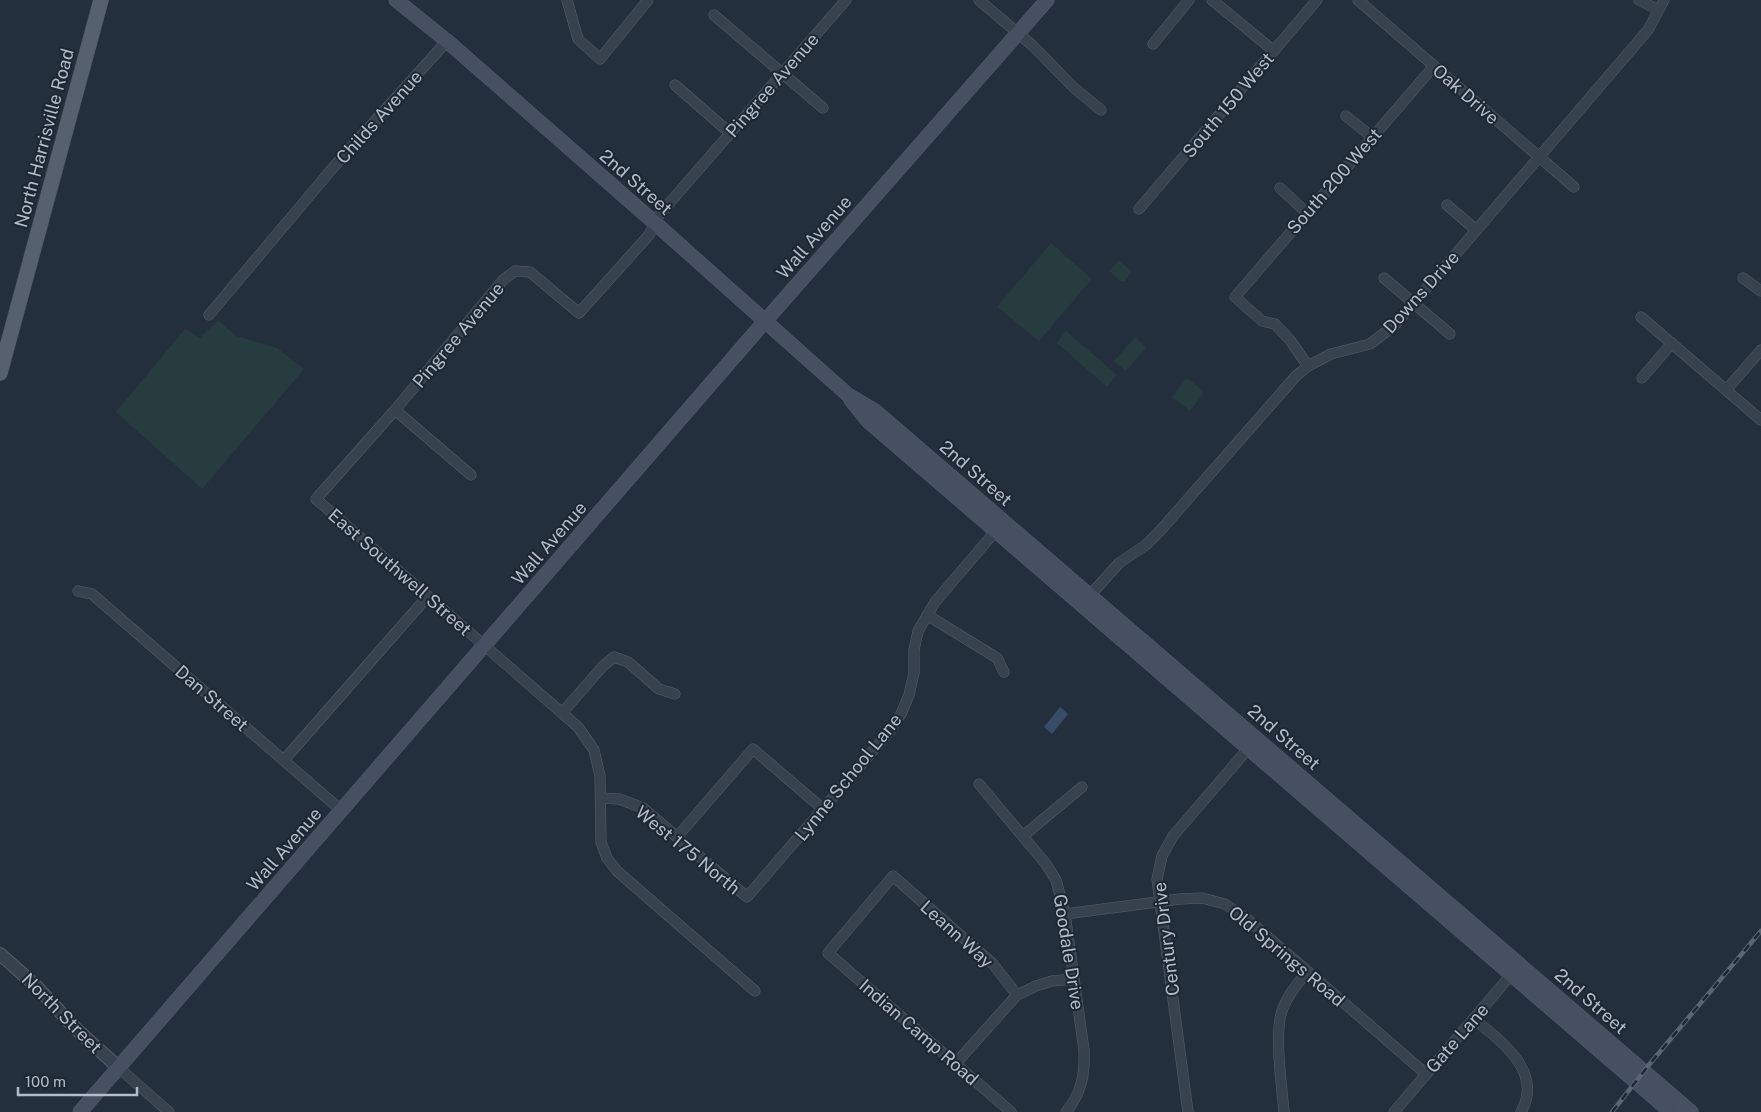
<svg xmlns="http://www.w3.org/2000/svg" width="1761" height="1112" viewBox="0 0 1761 1112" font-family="'Public Sans',sans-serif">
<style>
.green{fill:#263c3f}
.water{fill:#394c67}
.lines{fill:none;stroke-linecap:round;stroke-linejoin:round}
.minor-casing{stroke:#565f6c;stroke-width:11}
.tertiary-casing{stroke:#565f6c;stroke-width:14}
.secondary-casing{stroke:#565f6c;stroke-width:15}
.primary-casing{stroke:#414a57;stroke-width:16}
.minor{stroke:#38414e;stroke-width:10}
.tertiary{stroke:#38414e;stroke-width:12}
.secondary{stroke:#465061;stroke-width:14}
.primary{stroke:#56606e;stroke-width:15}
.rail-casing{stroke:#5a6575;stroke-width:4.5}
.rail{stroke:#1d2633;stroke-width:2.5;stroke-dasharray:8;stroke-linecap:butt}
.labels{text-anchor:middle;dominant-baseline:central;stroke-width:4;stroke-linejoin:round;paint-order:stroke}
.street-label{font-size:18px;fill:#b4bcc9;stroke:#1d2633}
</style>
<rect width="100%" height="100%" fill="#242f3e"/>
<!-- green -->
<g class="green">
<path d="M1051,243L1092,279L1039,341L997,307Z"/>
<path d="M1119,260L1132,272L1125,281L1122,282L1109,271Z"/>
<path d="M218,320L236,336L277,348L304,369L202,489L116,412L185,329L200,338Z"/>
<path d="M1066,331L1117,375L1107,387L1057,343Z"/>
<path d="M1135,337L1146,348L1126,371L1114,361Z"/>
<path d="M1187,378L1202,390L1203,394L1190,411L1172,397Z"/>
</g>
<!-- water -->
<path class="water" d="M1060,707L1068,714L1052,734L1044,727Z"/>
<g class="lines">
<!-- minor casing -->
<g class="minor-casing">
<g id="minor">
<path d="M567,0L578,39L600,59L648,0"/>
<path d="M979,0L1033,46L1074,88L1101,110"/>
<path d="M1212,0L1274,51"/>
<path d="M1358,0L1574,187"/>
<path d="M1639,0L1658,10"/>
<path d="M714,15L823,108"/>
<path d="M1153,44L1189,0"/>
<path d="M675,85L730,133"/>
<path d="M1346,116L1372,137"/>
<path d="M1280,188L1307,213"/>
<path d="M1447,205L1476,230"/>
<path d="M1139,209L1317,0"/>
<path d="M1384,278L1450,334"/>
<path d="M1743,278L1761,291"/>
<path d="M209,315L331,170L447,41"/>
<path d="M1641,317L1761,420"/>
<path d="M1308,366L1290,340L1275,324L1262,321L1235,297L1434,66"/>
<path d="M1642,378L1672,343"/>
<path d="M1727,389L1761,350"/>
<path d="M395,410L471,475"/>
<path d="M78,591L92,594L342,811"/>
<path d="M1085,601L1119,563L1146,545L1159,532L1296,376L1308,366L1331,354L1370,344L1395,325L1648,30L1664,0"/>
<path d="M927,615L997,658L1004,672"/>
<path d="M562,713L603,666L614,657L628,662L659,689L675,694"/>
<path d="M284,760L428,596"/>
<path d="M979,784L1046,864L1056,880L1065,914L1084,1050C1085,1073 1082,1093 1066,1112"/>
<path d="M601,798L619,799L643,808L747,897L889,732L901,714L909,695L914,673V650L918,631L935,602L999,527"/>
<path d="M1023,836L1082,787"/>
<path d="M677,837L753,749L823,809"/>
<path d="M1065,914L1180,899L1202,898L1225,904L1246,918L1426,1074"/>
<path d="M755,991L617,871L607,858L601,842L600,776L594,750L578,727L316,499L395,410L503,280L515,271L530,272L579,313L649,235L659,215L846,0"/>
<path d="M1474,1019C1501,1041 1544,1072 1521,1112"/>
<path d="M956,1063L1017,995L1036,986L1052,981L1074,979"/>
<path d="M118,1067L169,1112"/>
<path d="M1011,1112L828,953L893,876L993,964L1017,995"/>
<path d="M1188,1112L1157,879L1162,856L1173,836L1253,743"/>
<path d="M1284,1112C1282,1087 1274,1033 1282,1011C1287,996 1297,984 1307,972"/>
<path d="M1394,1112L1516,969"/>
</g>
</g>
<!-- tertiary casing -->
<g class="tertiary-casing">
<path id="tertiary" d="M0,954L36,986L75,1028L118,1067"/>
</g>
<!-- secondary casing -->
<g class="secondary-casing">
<g id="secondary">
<path d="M396,0L447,41L655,223L848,395L875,411L1691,1112"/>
<path d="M851,400L868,421L1671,1112"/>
<path d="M80,1112L753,335L1047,0"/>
</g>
</g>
<!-- primary casing -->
<g class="primary-casing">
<path id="primary" d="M0,373L101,0"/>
</g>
<!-- minor -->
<use href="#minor" class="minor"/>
<!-- tertiary -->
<use href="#tertiary" class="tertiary"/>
<!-- secondary -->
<use href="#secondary" class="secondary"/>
<!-- primary -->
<use href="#primary" class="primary"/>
<!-- rail casing -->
<g class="rail-casing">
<path id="rail" d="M1612,1112L1648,1066L1761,931"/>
</g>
<!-- rail -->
<use href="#rail" class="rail"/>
</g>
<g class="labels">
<!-- street labels -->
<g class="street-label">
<text transform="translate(772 85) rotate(-49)">Pingree Avenue</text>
<text transform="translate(1466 94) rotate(41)">Oak Drive</text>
<text transform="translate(1228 105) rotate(-50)">South 150 West</text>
<text transform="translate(379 117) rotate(-48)">Childs Avenue</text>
<text transform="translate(44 138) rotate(-75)">North Harrisville Road</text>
<text transform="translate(1334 181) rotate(-49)">South 200 West</text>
<text transform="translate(636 182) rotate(41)">2nd Street</text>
<text transform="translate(814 237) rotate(-49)">Wall Avenue</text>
<text transform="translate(1421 292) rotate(-48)">Downs Drive</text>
<text transform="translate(458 335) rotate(-50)">Pingree Avenue</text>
<text transform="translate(976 473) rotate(41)">2nd Street</text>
<text transform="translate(549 543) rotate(-49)">Wall Avenue</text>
<text transform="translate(400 572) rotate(41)">East Southwell Street</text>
<text transform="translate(212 698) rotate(41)">Dan Street</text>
<text transform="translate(1284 737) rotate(41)">2nd Street</text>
<text transform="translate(848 777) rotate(-51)">Lynne School Lane</text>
<text transform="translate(284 849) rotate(-49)">Wall Avenue</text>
<text transform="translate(688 850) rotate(39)">West 175 North</text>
<text transform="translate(957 934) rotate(42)">Leann Way</text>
<text transform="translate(1166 939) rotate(-97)">Century Drive</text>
<text transform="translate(1069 952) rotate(81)">Goodale Drive</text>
<text transform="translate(1287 956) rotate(40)">Old Springs Road</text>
<text transform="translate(1591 1001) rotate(41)">2nd Street</text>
<text transform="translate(62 1013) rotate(45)">North Street</text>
<text transform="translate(919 1032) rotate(41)">Indian Camp Road</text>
<text transform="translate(1457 1038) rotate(-49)">Gate Lane</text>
</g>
</g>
<!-- scale -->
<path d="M18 1087v8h119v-8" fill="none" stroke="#b4bcc9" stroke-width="2.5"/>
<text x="25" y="1087" font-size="15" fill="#b4bcc9" stroke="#1d2633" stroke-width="4" paint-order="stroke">100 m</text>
</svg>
